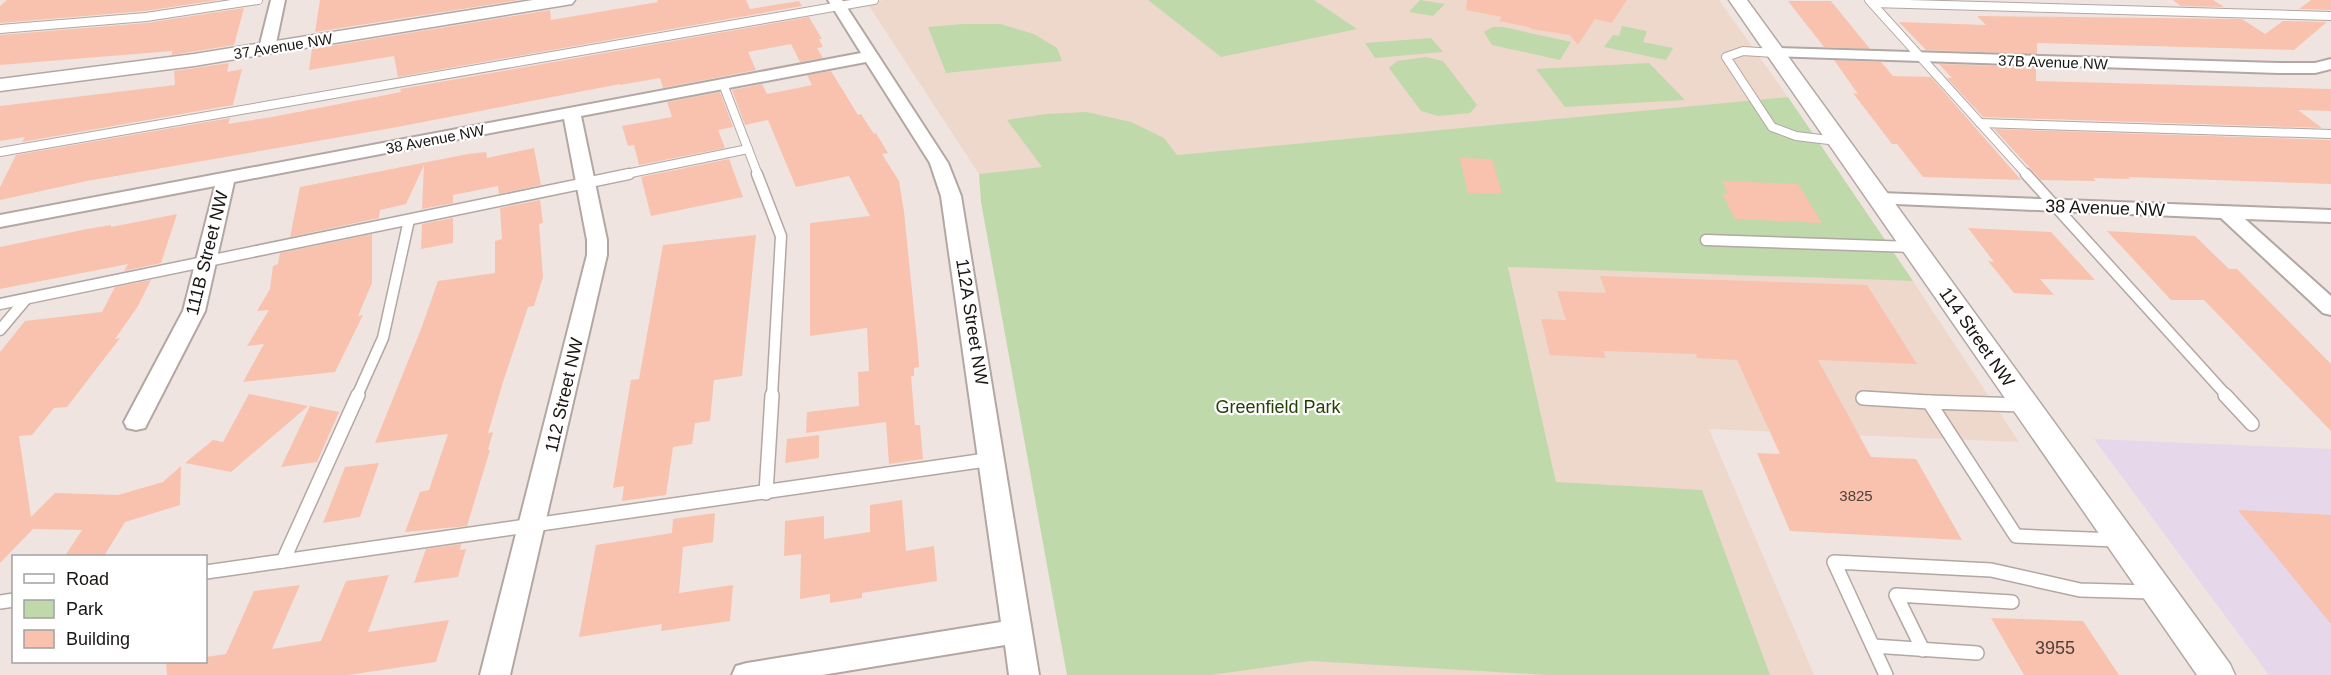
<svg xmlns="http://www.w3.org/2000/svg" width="2331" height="675" viewBox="0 0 2331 675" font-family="Arial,sans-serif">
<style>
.commercial{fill:#e6d7ea}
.education{fill:#eed8cc}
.green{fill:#bfd9aa}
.building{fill:#f9c2ae}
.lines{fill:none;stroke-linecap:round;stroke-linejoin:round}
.service-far2-casing{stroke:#b2a7a3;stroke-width:10}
.service-far1-casing{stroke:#b2a7a3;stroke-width:13}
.service-casing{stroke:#b2a7a3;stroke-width:16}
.minor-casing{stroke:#b2a7a3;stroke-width:4}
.tertiary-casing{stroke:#b2a7a3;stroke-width:3}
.service-far2{stroke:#fff;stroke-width:8}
.service-far1{stroke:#fff;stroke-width:10}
.service{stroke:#fff;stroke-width:13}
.minor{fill:#fff;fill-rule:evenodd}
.tertiary{fill:#fff;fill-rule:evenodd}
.labels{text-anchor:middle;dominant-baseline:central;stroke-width:4.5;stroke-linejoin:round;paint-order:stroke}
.far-street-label{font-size:15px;fill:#191513;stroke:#fff}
.number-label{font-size:15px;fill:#51403a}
.street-label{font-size:18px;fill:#191513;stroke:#fff}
.park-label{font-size:18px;fill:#263f05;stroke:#fff}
.near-number-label{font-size:18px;fill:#51403a}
</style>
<rect width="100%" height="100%" fill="#f0e4e0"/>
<!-- commercial -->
<path class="commercial" d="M2094,439L2331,449V675H2269Z"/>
<!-- education -->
<g class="education">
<path d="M884,0H1719L1788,97L979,174L867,3Z"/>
<path d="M1508,266L1913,281L2019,442L1709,429L1814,675H1212L1587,621Z"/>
</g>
<!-- green -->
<g class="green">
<path d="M1148,0H1314L1357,29L1221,57Z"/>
<path d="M1420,0L1445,4L1433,16L1409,12Z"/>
<path d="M963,24H1000L1034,34L1057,48L1062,61L946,73L928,27Z"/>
<path d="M1622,26L1647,31L1643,42L1673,48L1666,60L1604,47L1613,35L1619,36Z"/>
<path d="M1493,27H1503L1571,42L1560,60L1492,45L1484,32Z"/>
<path d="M1431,38L1443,52L1375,58L1365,43Z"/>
<path d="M1426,57L1443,61L1477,105L1470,113L1438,116L1421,111L1389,68L1397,61Z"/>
<path d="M1649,63L1685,100L1565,107L1536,69Z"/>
<path d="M1788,97L1913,281L1508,267L1556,482L1702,490L1770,675H1548L1311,661L1212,675H1067L981,202L979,174L1042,167L1007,120L1046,114L1087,112L1131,122L1164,138L1177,155Z"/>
</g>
<!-- building -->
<g class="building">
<path d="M7,0H218L145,11L0,23V6Z"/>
<path d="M320,0H519L315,32Z"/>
<path d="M657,0H746L750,9L799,1L802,6L398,77L394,56L309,70L312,49L550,10L551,20L658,2Z"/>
<path d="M1467,0H1627L1612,23L1595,19L1578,45L1570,35L1531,29L1529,27L1499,21L1502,17L1466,10Z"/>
<path d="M2173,0H2213L2224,7L2181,6Z"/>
<path d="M2311,0H2331V10L2299,9Z"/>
<path d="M1788,1H1831L1870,49L1824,47Z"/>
<path d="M244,8L234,45L172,55V51L0,65V35L146,23Z"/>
<path d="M1977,16L2242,19L2265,34L2283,21L2327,22L2294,50L2037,43V54L1926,50L1899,22L1986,25Z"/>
<path d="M809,17L822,39H819L823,47L817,48L823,58L800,62L791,44L748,52L756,70L663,88L660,78L620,85V84L392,128L87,181L0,200V187L16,155L230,118L228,124L272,117L401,92L400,89Z"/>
<path d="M1834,60L1881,62L1893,76L1931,77L2021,180L1923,177L1897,144H1892L1853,93L1858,94Z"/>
<path d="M229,63L227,72L242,69L233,105L22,142L25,137L0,141V106L175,85L174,71Z"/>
<path d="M1939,64L2036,67V81L2331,89V111L2298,110L2322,128L1983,117L1947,78H1952Z"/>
<path d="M831,71L858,115L861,114L874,134L876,133L888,153L882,154L899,181L904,212L918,350L919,367L914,368V376H911L915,425H920L923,459L889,464L886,422L806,433L807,412L859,406L858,372L869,371L867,328L810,336V223L870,216L849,176L796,187L768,120L745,125L732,90L762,84L767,94L783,91L812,85L807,75Z"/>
<path d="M720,92L733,127L718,130L725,148L639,165L634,145L628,146L622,126L672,117L667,102Z"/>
<path d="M1994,129L2331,140V184L2128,177L2130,179L2093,178L2096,181L2041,180Z"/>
<path d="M534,148L541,185L499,194L498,186L453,195V203L422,209L424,165L406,204L380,210L379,218L290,237L300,187L468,154L486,152L487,158Z"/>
<path d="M1460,158L1492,159L1502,194L1468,193Z"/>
<path d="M729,159L743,197L651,216L641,177Z"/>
<path d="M1722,181L1798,184L1822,223L1735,219L1722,193L1728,194Z"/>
<path d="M540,200L543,223L539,224L543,277L534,306L528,307L503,382L488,433L493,432L488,450H490L467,526L405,532L420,492L429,490L448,434L375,443L421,329L438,281L495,273V241L502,239L500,208Z"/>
<path d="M177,214L161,263L124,271L128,264L0,289V247L87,229L111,225V227Z"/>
<path d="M453,218V243L421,249L422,224Z"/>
<path d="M1968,228L2051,232L2095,280L2040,279L2054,295L2014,293L1988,261L1994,262Z"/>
<path d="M2107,231L2195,236L2229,269H2237L2331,364V431L2204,300H2171Z"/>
<path d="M372,234V283L358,316L363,315L335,372L243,382L264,344L247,346L269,310L257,311L270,289L273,266L278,264L280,253Z"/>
<path d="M756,235L742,376L714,380L710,421L695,423L692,444L673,447L666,495L622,501L624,486L613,488L631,380L639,379L663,245Z"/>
<path d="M1600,276L1867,285L1917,364L1818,360L1871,457L1916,459L1962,540L1790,531L1757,453L1780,454L1737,360L1697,358L1696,354L1603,351L1606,358L1550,355L1541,319L1566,320L1557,291L1606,293Z"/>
<path d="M151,280L138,306L115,339L120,338L67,407L54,408L32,435L19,436L31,517L55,493L118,495L163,482L181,466L180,505L125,522L104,556H65L82,530L33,529L0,563V352L25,321L102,312L115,287Z"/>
<path d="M249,394L308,406L231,472L185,463L213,440L223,442Z"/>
<path d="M310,406L339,412L317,462L281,467Z"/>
<path d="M819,435V458L785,463L787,439Z"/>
<path d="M379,463L360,517L323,523L345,467Z"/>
<path d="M902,500L906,551L934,546L937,581L862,593V598L830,603V594L800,599L801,554L784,556L785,521L824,516V539L870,532V505Z"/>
<path d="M2238,510L2331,515V624Z"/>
<path d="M715,513L713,542L683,547L679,593L733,585L730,621L661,631L662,624L579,637L596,545L672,533L673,519Z"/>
<path d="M461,544L460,550L466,549L458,577L414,583L426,549Z"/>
<path d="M389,575L368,632L449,620L436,662L348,675H167L166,662H206V657L226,654L254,591L300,585L272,649L321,641L346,581Z"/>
<path d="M1991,618L2083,621L2119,675H2024Z"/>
</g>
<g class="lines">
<!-- service-far2 casing -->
<g class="service-far2-casing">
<g id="service-far2">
<path d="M1869,0L2027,175"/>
<path d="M1872,3L2331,16"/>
<path d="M0,29L146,17L258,0"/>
<path d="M1774,53L1743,51L1726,57L1772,127L1796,136L1837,141"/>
<path d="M723,84L758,175"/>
<path d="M1980,123L2331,134"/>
<path d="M0,152L874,0"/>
<path d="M621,175L748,149"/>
</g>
</g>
<!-- service-far1 casing -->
<g class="service-far1-casing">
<g id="service-far1">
<path d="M757,174L781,236L772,396"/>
<path d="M2026,174L2227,396"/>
<path d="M1706,240L1913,247"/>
<path d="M0,304L629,174"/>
<path d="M0,330L26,299"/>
<path d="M357,396L383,338L409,220"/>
</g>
</g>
<!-- service casing -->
<g class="service-casing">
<g id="service">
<path d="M2225,395L2252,424"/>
<path d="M1863,398L1929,402"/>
<path d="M2022,405L1929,402L2016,536L2116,540"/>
<path d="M766,493L772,395"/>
<path d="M283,561L993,459"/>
<path d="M206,572L283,561L358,395"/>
<path d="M0,602L14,600"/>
<path d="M1873,646L1977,653"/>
<path d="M1923,650L1896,595L2012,602"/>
<path d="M1886,675L1834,562L1991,570L2080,590L2152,592"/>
</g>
</g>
<!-- minor casing -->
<g class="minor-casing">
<g id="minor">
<path d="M271,0H285L275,48L267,53L259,48Z"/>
<path d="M828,0H842L948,163L961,196L1039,675H1009L1005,645L822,675H732L736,666L747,663L1001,622L941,196L930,163L866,62L581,116L607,240V255L510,675H480L587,255V240L564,119L234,182L205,311L148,422L145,428L136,430L127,428L124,422L183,311L215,186L0,227V215L861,53Z"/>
<path d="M1774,48L2278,63H2315L2331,59V69L2315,73H2278L1768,56L1766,53L1768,50Z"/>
<path d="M1880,193L2331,210V222L2245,219L2331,296V315L2323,313L2221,218L1873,203L1870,199L1873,195Z"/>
</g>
</g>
<!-- tertiary casing -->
<g class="tertiary-casing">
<g id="tertiary">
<path d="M533,0H575L572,4L566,5L194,66L0,91V79L194,54Z"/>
<path d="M1729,0H1747L2230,664L2235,675H2197Z"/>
</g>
</g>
<!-- service-far2 -->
<use href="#service-far2" class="service-far2"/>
<!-- service-far1 -->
<use href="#service-far1" class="service-far1"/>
<!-- service -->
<use href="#service" class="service"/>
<!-- minor -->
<use href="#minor" class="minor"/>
<!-- tertiary -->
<use href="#tertiary" class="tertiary"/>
</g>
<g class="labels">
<!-- far-street labels -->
<g class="far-street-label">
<text transform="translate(283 46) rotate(-9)">37 Avenue NW</text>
<text transform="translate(2053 62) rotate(2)">37B Avenue NW</text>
<text transform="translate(435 139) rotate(-11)">38 Avenue NW</text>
</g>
<!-- number labels -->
<g class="number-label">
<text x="1856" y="495">3825</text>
</g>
<!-- street labels -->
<g class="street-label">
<text transform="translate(2105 208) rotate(2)">38 Avenue NW</text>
<text transform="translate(207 253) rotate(-76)">111B Street NW</text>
<text transform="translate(972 322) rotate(81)">112A Street NW</text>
<text transform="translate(1977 337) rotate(55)">114 Street NW</text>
<text transform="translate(564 395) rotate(-77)">112 Street NW</text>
</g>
<!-- park labels -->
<g class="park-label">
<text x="1278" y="407">Greenfield Park</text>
</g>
<!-- near-number labels -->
<g class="near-number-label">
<text x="2055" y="648">3955</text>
</g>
</g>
<!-- legend -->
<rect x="12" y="555" width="195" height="108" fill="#ffffff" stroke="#a3a1a1" stroke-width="1.5"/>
<rect x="24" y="574" width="30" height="9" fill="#ffffff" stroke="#a3a1a1" stroke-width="1.5"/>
<text x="66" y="585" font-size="18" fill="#191513">Road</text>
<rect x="24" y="600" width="30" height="18" fill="#bfd9aa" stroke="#a3a1a1" stroke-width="1.5"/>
<text x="66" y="615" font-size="18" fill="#191513">Park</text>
<rect x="24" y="630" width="30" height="18" fill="#f9c2ae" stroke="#a3a1a1" stroke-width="1.5"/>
<text x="66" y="645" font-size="18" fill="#191513">Building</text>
</svg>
